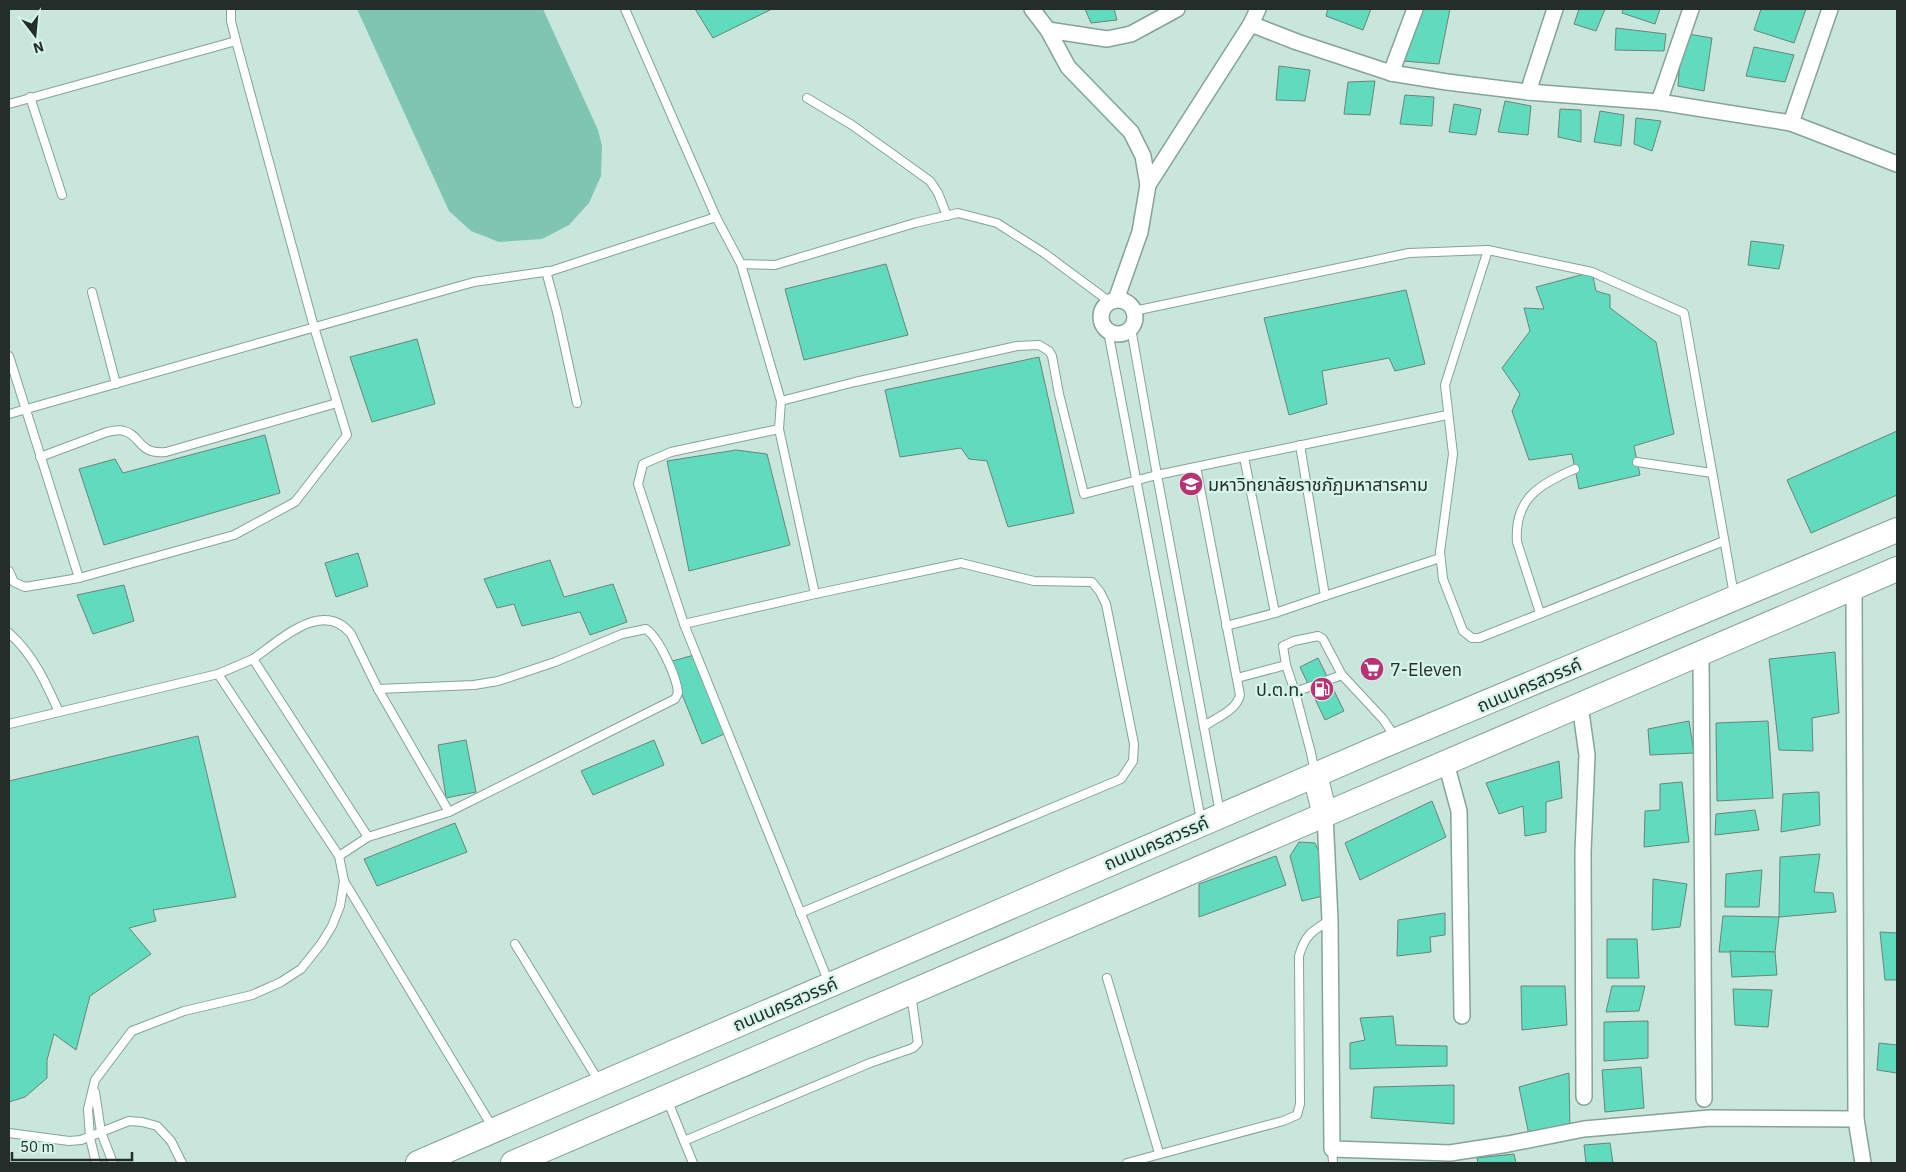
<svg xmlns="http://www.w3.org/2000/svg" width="1906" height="1172" viewBox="0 0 1906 1172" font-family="'IBM Plex Sans','Noto Sans Thai',sans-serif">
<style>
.green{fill:#80c5b1}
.building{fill:#61dbbd;stroke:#69847b}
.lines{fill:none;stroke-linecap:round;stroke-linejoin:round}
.lane-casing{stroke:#86a299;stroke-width:10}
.street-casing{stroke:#86a299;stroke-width:18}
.primary-casing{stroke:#86a299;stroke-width:26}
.lane{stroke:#fff;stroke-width:8}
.street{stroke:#fff;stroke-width:15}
.primary{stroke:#fff;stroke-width:24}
.labels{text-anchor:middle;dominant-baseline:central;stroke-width:4.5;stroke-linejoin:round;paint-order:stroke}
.poi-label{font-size:18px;fill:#232e2b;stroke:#d6f4ea;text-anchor:start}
.street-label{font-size:18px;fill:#232e2b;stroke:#d6f4ea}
</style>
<rect width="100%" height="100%" fill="#c9e6dd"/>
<!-- green -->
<path class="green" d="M357,9H543L598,130L602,146L601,176L589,203L569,225L542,239L499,242L471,231L449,211Z"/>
<!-- building -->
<g class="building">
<path d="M695,9H772L713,38Z"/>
<path d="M1085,9H1114L1117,20L1091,23Z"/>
<path d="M1328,9H1371L1363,30L1326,16Z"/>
<path d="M1416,9H1450L1439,64L1403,61Z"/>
<path d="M1579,9H1605L1596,31L1574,24Z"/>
<path d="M1623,9H1660L1655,24L1622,13Z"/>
<path d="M1761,9H1806L1794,43L1754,30Z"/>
<path d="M1616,28L1666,34L1664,51L1615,50Z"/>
<path d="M1682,33L1712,38L1704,91L1678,86Z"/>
<path d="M1754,47L1794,55L1785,82L1746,76Z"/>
<path d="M1279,66L1310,70L1305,101L1276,100Z"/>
<path d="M1375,81L1370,115L1344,114L1348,82Z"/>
<path d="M1405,95L1434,97L1432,126L1400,124Z"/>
<path d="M1505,101L1531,106L1528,135L1498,132Z"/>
<path d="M1454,104L1481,109L1476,135L1449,132Z"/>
<path d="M1560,109L1581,110V142L1558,137Z"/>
<path d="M1600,111L1624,115L1621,146L1594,142Z"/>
<path d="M1636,118L1661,121L1652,151L1634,144Z"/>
<path d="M1751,241L1784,245L1779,269L1748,265Z"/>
<path d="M886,264L908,335L804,360L785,289Z"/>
<path d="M1592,272L1596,291L1610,295V308L1656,342L1674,434L1634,446L1640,475L1579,489L1572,454L1529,460L1512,411L1520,394L1502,368L1530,331L1524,308L1544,309L1536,287Z"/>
<path d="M1406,290L1425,364L1395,371L1389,358L1322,371L1327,404L1289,415L1264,318Z"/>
<path d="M417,339L435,404L372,422L350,357Z"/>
<path d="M1039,357L1074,513L1008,527L987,461L969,459L961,448L900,457L885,390Z"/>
<path d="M1897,431V495L1811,533L1787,480Z"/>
<path d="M265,435L280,493L104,545L79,469L115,459L123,473Z"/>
<path d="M736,450L767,454L790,545L689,571L667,461Z"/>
<path d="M358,553L368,586L336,597L325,563Z"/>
<path d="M550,560L564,597L613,584L627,622L590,635L580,612L522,626L514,604L497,608L484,579Z"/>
<path d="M124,585L134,621L93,634L77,595Z"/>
<path d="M1835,652L1839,713L1812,718L1813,751L1779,750L1769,659Z"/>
<path d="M694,655L724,734L702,744L669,662Z"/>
<path d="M1318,658L1344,711L1325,720L1300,667Z"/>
<path d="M1689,721L1694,753L1650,755L1648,729Z"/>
<path d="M1768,721L1773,798L1717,801L1716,723Z"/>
<path d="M198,736L236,897L153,910L156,921L129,928L151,954L90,996L76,1050L54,1034L47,1060V1078L25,1097L9,1102V781Z"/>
<path d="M466,740L476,792L446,798L438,745Z"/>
<path d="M654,740L664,765L593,795L581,771Z"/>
<path d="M1559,761L1562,798L1546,802V832L1525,836L1523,806L1499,814L1486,783Z"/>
<path d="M1682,782L1689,842L1644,847L1645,811L1660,810V784Z"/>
<path d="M1819,792L1820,825L1781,832L1783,794Z"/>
<path d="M1432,801L1446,837L1360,880L1345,843Z"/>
<path d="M1755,810L1759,830L1715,835L1716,814Z"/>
<path d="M455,823L467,852L377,886L364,859Z"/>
<path d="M1299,842L1315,843L1325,865L1323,896L1302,901L1290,856Z"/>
<path d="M1820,854L1814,892L1833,893L1836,912L1779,917L1780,857Z"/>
<path d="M1276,856L1286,885L1199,917V884Z"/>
<path d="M1762,870L1759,907H1725L1726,874Z"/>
<path d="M1653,879L1687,884L1680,927L1652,930Z"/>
<path d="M1445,913V935L1430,937L1431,952L1397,956L1398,920Z"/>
<path d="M1723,916L1779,917L1775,952H1719Z"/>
<path d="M1880,932L1897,933V980H1885Z"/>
<path d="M1607,939H1637L1639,978H1607Z"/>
<path d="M1730,951L1775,952L1777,975L1732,977Z"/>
<path d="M1521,986H1565L1567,1025L1522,1030Z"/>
<path d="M1612,986H1645L1639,1011L1606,1012Z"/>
<path d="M1733,989L1772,990L1768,1027L1735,1025Z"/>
<path d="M1393,1016L1396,1045L1447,1046V1066L1350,1069V1043L1365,1040L1360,1018Z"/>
<path d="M1648,1021V1058L1604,1061V1022Z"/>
<path d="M1879,1043L1897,1045V1073L1877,1070Z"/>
<path d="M1641,1067L1644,1108L1605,1112L1602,1070Z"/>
<path d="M1569,1073L1570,1131L1529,1135L1519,1087Z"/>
<path d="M1454,1085V1124L1371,1118L1374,1087Z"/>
<path d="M1610,1143L1613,1163H1586L1584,1145Z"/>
<path d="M1514,1154L1516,1163H1478L1477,1158Z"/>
</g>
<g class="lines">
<!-- lane casing -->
<g class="lane-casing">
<g id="lane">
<path d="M625,9L716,217"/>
<path d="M30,97L62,195"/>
<path d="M807,98L852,125L930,181L938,193L947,216"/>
<path d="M9,104L236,41"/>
<path d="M1488,250L1445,385L1453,454L1440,552L1443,579L1463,631L1472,638H1479L1724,541"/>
<path d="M741,264L781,401L779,429L815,594"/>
<path d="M546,271L557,312L577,403"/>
<path d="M92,292L116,384"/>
<path d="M1134,311L1409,253L1488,250L1592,272L1684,313L1734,595"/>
<path d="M1131,328L1157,475L1220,813"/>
<path d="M1108,331L1201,820"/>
<path d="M9,356L79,578L234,535L295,502L347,435L314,327L236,41L231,21V9"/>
<path d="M781,401L855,382L1017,346L1039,345L1049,351L1052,356L1059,394L1084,494L1157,475L1447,415"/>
<path d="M9,414L474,282L551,271L716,217L741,264L775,265L915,223L958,213L997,223L1044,253L1110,302"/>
<path d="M779,429L671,452L643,464L638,484L684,624L829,983"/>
<path d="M1300,445L1325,596L1440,558"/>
<path d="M40,457L107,432C113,431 119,429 124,431C141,435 138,455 166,452L337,403"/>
<path d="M1637,462L1712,473"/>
<path d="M1196,467L1240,695C1237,710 1216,718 1204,726"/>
<path d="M9,571L14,582L25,587L79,578"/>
<path d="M1275,613L1325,596"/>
<path d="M1540,613L1517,542C1514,499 1539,484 1575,469"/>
<path d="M684,624L815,594L961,563L1034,581L1092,582L1100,592L1106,604L1134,744L1133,761L1121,779L800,913"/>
<path d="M1226,626L1275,613L1244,457"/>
<path d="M9,633C33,654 46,683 59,712"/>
<path d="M1286,665L1295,692"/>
<path d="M218,674L253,659"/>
<path d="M1237,678L1286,665L1283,646L1294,641L1318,636L1323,639L1342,675"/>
<path d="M9,724L218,674L339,856L344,881L340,906L332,926L321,944L301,969L281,982L252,995L184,1011L132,1031L95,1080L88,1109L90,1138L96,1163"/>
<path d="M1315,773L1311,753L1295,692L1342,675L1383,719L1395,737"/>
<path d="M368,837L253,659C279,641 323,598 351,634L378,689L449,812"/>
<path d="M339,856L368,837L449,812L675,699L678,693C677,677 659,638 646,629L622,634L555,662L498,681L474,685L378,689"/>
<path d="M344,881L493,1128"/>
<path d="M515,944L600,1083"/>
<path d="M1107,978L1159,1153"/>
<path d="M95,1092L101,1132L113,1163"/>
<path d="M667,1099L684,1141L870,1063L913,1048L918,1043L911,994"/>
<path d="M9,1133L69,1141L81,1140L129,1121L142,1122L157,1126L171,1141L182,1163"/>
<path d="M684,1141L693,1163"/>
<path d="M1332,1149L1333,1163"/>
<path d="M1127,1163L1283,1121L1297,1115L1300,1104L1299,956C1305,935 1312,931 1330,920"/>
</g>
</g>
<!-- street casing -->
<g class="street-casing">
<g id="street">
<path d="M1032,9L1048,30L1068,67L1131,132L1143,156L1148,185L1140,232L1116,300"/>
<path d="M1258,9L1251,24L1297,42L1391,73L1447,82L1528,92L1659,102L1791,123L1897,164"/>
<path d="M1048,30L1107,39L1131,34L1177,9"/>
<path d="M1391,73L1415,9"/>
<path d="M1528,92L1555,9"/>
<path d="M1659,102L1691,9"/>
<path d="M1791,123L1830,9"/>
<path d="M1148,185L1251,24"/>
<circle cx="1118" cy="317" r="17"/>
<path d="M1854,587L1856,1119L1863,1163"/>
<path d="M1701,653L1704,1099"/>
<path d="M1580,705L1587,755L1583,852L1584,1097"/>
<path d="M1446,763L1459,811L1462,1016"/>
<path d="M1325,815L1330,920L1332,1149L1450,1153L1508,1144L1584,1129L1710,1118L1856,1119"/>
</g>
</g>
<!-- primary casing -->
<g class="primary-casing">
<g id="primary">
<path d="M1315,775L1325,815"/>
<path d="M418,1163L1380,747L1897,530"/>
<path d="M513,1163L1897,569"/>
</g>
</g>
<!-- lane -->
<use href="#lane" class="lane"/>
<!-- street -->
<use href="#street" class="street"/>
<!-- primary -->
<use href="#primary" class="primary"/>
</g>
<!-- icons -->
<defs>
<g id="university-disc" transform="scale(1.25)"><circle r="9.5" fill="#b83275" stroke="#d6f4ea"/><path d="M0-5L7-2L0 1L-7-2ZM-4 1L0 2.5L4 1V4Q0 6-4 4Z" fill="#fff"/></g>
<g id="supermarket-disc" transform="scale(1.25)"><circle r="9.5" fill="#b83275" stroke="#d6f4ea"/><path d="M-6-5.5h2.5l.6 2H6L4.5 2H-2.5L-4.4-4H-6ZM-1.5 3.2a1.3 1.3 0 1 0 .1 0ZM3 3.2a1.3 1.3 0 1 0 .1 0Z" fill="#fff"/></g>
<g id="fuel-disc" transform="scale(1.25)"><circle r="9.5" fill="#b83275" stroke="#d6f4ea"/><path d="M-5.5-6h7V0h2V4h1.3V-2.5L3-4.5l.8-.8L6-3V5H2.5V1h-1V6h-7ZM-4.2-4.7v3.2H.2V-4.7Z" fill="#fff"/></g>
</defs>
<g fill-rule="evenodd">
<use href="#university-disc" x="1191" y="484"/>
<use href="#supermarket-disc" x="1372" y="669"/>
<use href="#fuel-disc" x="1322" y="689"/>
</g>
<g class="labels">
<!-- poi labels -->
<g class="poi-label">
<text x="1208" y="484">มหาวิทยาลัยราชภัฏมหาสารคาม</text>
<text x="1390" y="669">7-Eleven</text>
<text x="1304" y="689" text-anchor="end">ป.ต.ท.</text>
</g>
<!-- street labels -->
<g class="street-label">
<text transform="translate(1529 685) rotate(-23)">ถนนนครสวรรค์</text>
<text transform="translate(1156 843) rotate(-23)">ถนนนครสวรรค์</text>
<text transform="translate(785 1004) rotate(-23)">ถนนนครสวรรค์</text>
</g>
</g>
<!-- border -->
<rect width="1906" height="1172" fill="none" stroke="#232e2b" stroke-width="20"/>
<!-- north arrow -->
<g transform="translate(35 35) rotate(164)" stroke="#d6f4ea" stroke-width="4" paint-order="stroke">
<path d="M0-4L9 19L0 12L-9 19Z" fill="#232e2b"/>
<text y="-8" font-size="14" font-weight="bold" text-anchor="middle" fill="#232e2b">N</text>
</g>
<!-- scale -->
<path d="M12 1152v8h120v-8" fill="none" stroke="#232e2b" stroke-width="2.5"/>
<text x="20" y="1152" font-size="15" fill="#232e2b" stroke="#d6f4ea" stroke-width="4" paint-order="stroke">50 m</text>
</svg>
